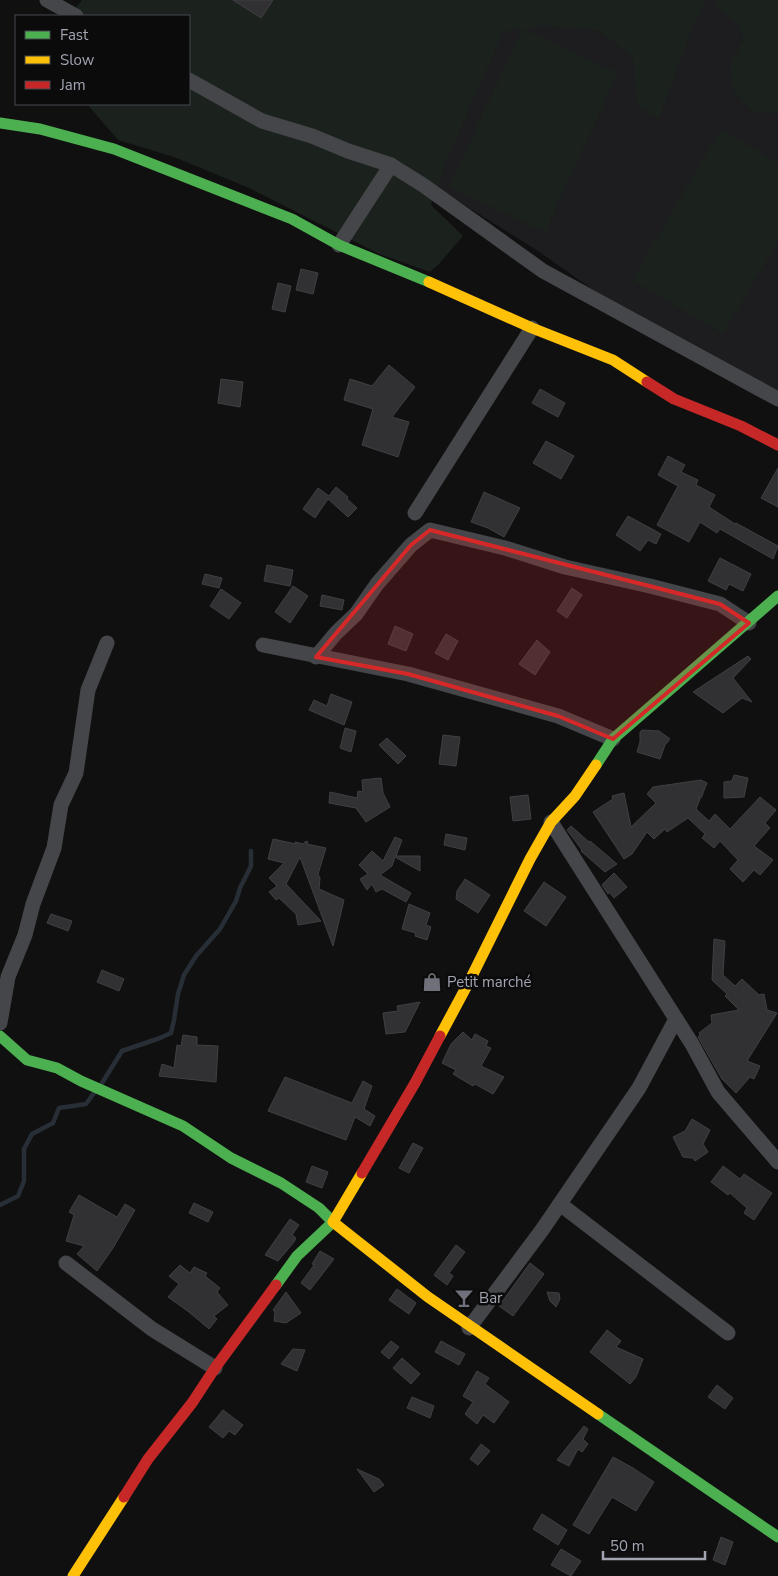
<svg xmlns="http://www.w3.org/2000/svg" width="778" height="1576" viewBox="0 0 778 1576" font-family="'Nunito Sans',sans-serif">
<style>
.built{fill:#1d1d1f}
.green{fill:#1b211c}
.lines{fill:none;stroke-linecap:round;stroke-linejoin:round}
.stream{stroke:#282e35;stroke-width:4.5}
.building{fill:#313133;stroke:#404044}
.street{stroke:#454649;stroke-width:15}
.fast{stroke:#4caf50;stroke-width:11}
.slow{stroke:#ffc107;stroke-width:11}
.jam{stroke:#c62828;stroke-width:11}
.marked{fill:#d62828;fill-opacity:0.2;stroke:#d62828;stroke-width:4;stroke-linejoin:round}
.labels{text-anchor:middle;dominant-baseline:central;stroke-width:5;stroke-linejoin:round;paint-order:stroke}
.poi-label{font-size:15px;fill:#a2a4b1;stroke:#0b0b0c;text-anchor:start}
</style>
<rect width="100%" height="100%" fill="#101011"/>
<!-- built -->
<path class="built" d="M100,0H778V391L595,291L535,249L442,191L189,16Z"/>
<!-- green -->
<g class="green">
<path d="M82,0H707L694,24L659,118L637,106L633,58L600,31L543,25L524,29L618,73L545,232L449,187L522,29L503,32L446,162L431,205L463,236L439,264L430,272L379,254L249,188L174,157L118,140L87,104H189V16H75L77,6Z"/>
<path d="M717,0H778V114L753,112L733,90L730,65L744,40L737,24L715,6Z"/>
<path d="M721,129L778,163V241L723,334L632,280Z"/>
</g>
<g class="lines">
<!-- stream -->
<g class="stream">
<path d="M102,1083L122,1051L160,1038L171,1033L174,1020L178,994L184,975L196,956L220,929L236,901L240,888L251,866V851"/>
<path d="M0,1205L18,1196L24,1181V1149L32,1134L53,1123L59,1108L86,1104L94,1093"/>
</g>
</g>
<!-- building -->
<g class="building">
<path d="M233,0H273L261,18Z"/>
<path d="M301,269L318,273L313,294L296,290Z"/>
<path d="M278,283L291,286L285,312L272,309Z"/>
<path d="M389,365L415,387L392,417L409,422L398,457L362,445L373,409L344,400L350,379L372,386Z"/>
<path d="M221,379L243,382L240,407L218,403Z"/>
<path d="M540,389L565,403L558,417L532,403Z"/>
<path d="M546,441L574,456L561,479L533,463Z"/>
<path d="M668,456L685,465L681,472L698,480L696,485L715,495L709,507L735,524L736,523L778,546L773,559L720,529L717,533L700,522L689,542L657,525L678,486L658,475Z"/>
<path d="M778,468V507L761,498Z"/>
<path d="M336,487L348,497L347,499L357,508L348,517L328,499L315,518L303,509L318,488L329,496Z"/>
<path d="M484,492L520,508L504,537L488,528L471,522Z"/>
<path d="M628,516L661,534L656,544L648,540L640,551L616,535Z"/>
<path d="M720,558L751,574L743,591L729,584L726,590L708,581Z"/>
<path d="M267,565L293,570L290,586L264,581Z"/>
<path d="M205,574L222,578L219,588L202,584Z"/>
<path d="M293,586L308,596L290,623L275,612Z"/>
<path d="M572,588L582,595L567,618L557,611Z"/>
<path d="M221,589L241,603L229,619L210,606Z"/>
<path d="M322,595L344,600L342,610L320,606Z"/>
<path d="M395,626L413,634L406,651L388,644Z"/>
<path d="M446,634L458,641L448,660L435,653Z"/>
<path d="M537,640L550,652L535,675L519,664Z"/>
<path d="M748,656L751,659L733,678L752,702L742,698L723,713L693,692Z"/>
<path d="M331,694L352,702L344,725L309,710L314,700L327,706Z"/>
<path d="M345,728L356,731L351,752L340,748Z"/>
<path d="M642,730L659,731L670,739L665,745L660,759L637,752L640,742V732Z"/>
<path d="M443,735L460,737L456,766L439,764Z"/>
<path d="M387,738L406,756L398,764L379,745Z"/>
<path d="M734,775L748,778L744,797L724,798V782L732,781Z"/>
<path d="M381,778L383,793L390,807L366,822L356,808L329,803L330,792L357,798L358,791L363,792L362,780Z"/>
<path d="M701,780L707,783L701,798H698L700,799L696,809L709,821L715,814L730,829L760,797L776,810L765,823L770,828L754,846L773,860L760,875L754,870L743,882L730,869L738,860L720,841L714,848L702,838L705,834L688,818L667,832L665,829L654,839L647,832L632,854L624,859L593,812L613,799L612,796L624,793L631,827L656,803L647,794L653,787Z"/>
<path d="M528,795L531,819L513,821L510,797Z"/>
<path d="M571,826L589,842L590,841L617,864L605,872L581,851L582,850L567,830Z"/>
<path d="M446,834L467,838L465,850L444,845Z"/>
<path d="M395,837L402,840L396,856H420V871L395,857L392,866L380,875L411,893L406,902L382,889L376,892L372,884L367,890L360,879L368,874L359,865L372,851L383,861Z"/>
<path d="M273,839L296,844L295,842L303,844L306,841L308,842L307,844L326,848L318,874L320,878L319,889L344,900L333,946L300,857L286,884L321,921L298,925L296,914L279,898L276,900L269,892L277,886L269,878L284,863L268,859Z"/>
<path d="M614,873L627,887L614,898L609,892L608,894L602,885Z"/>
<path d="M465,879L490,895L478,913L456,899L457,891Z"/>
<path d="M544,882L566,897L546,926L524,911Z"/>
<path d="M409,904L430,913L426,925L431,927L427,940L415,936L416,933L402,929Z"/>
<path d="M51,914L72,921L68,931L47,923Z"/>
<path d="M714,939L725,941L723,975L735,986L742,979L759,995L764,994L767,1010L777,1013L747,1061L760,1066L754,1079L750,1077L736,1093L722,1079L698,1037L700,1035L699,1033L712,1023L711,1015L739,1010L725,996L727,994L712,980Z"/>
<path d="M102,970L124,979L119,991L97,982Z"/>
<path d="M420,1002L405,1032L386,1034L383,1013L398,1011L397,1006Z"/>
<path d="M463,1032L472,1040L475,1034L488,1041L486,1046L491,1048L481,1066L504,1077L493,1094L475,1084L473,1086L453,1074L456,1070L442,1063L451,1044Z"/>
<path d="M183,1035L197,1037V1045L218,1046L216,1082L159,1076L162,1064L174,1068L177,1045L181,1046Z"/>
<path d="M285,1077L352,1103L363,1081L372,1086L364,1109L375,1116L370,1126L355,1117L346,1140L268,1111Z"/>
<path d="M692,1119L710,1130L703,1144L708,1152L695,1161L693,1158L683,1157L673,1137L685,1131Z"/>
<path d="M413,1143L423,1148L409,1173L399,1168Z"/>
<path d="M312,1166L328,1172L322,1188L306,1182Z"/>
<path d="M723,1166L740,1179L744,1174L772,1193L754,1220L744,1213L747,1208L730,1193L728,1195L711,1182Z"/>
<path d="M79,1195L117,1217L125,1204L135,1210L113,1248L97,1271L77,1254L84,1246L66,1241L74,1215L69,1212Z"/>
<path d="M194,1203L213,1212L208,1222L189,1213Z"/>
<path d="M290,1219L299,1225L292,1235L296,1238L294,1242L278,1261L265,1255Z"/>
<path d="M456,1245L465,1252L449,1273L453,1276L447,1285L434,1275Z"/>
<path d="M320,1251L334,1259L310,1290L301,1283L314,1265L312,1264Z"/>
<path d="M530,1263L544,1274L513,1316L499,1306Z"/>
<path d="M180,1265L190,1273L194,1267L207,1273L205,1276L220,1288L217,1292L228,1305L214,1316L217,1319L209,1329L189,1312L168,1297L179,1284L169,1276Z"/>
<path d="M397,1289L416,1303L409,1314L389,1300Z"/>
<path d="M286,1292L301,1313L286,1323L274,1321L275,1312L273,1310Z"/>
<path d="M547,1292L559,1293L560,1299L556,1307L550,1301Z"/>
<path d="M607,1330L621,1341L616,1347L643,1359L636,1377L630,1384L590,1352Z"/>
<path d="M391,1341L399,1347L389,1359L381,1352Z"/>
<path d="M441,1341L465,1354L459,1365L435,1352Z"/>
<path d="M293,1349L305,1350L297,1371L281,1364Z"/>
<path d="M402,1358L420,1374L411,1384L393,1368Z"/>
<path d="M477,1371L489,1378L485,1384L509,1402L494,1423L483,1415L477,1424L465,1414L473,1402L463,1396Z"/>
<path d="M717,1385L733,1398L725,1409L708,1397Z"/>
<path d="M412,1397L434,1406L430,1418L407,1408Z"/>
<path d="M223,1410L243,1425L235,1435L229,1431L223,1438L209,1427Z"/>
<path d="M584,1426L588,1429L583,1439L588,1444L582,1452L578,1449L569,1466L557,1460Z"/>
<path d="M481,1444L490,1451L478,1465L470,1459Z"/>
<path d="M613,1457L633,1468L654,1482L636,1511L612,1497L589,1534L573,1525Z"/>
<path d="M357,1469L379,1479L384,1485L374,1492Z"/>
<path d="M542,1514L567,1530L558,1545L533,1529Z"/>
<path d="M721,1537L733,1542L725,1565L713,1560Z"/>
<path d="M561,1549L581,1561L571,1576L551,1565Z"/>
</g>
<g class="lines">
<!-- street -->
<g class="street">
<path d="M47,0L76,16"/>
<path d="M189,80L262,121L312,136L348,151L391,165L423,185L543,271L778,399"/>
<path d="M339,245L391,165"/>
<path d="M415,513L532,328"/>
<path d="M263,645L408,674L558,716L613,739"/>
<path d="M316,657L336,633L356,614L377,584L411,545L430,530L505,548L565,567L650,586L720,604L749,623"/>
<path d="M551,822L692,1044L718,1092L778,1162"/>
<path d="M0,1023L8,977L25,935L33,904L54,848L61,805L76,773L88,690L107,643"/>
<path d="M560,1204L728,1333"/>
<path d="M66,1263L152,1329L215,1368"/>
<path d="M469,1328L542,1230L639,1088L676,1019"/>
</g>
<!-- fast -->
<g class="fast">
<path d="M0,123L40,129L114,149L292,219L339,245L429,282"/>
<path d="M596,765L613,739L778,596"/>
<path d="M0,1036L27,1060L57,1068L81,1081L183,1126L231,1158L281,1183L319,1208L333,1222L297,1256L276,1285"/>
<path d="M598,1414L778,1537"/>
</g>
<!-- slow -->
<g class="slow">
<path d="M429,282L532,328L613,360L647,382"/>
<path d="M440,1036L470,980L530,859L551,822L575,796L596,765"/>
<path d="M362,1173L333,1222L428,1297L598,1414"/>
<path d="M73,1576L124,1497"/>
</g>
<!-- jam -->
<g class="jam">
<path d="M647,382L674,399L741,426L778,445"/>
<path d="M362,1173L415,1083L440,1036"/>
<path d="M124,1497L148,1459L192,1403L215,1368L276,1285"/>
</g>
</g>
<!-- marked area -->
<path class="marked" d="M430,530L720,604L749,623L613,739L558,716L408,674L316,657L411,545Z"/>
<!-- icons -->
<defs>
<g id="shop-bare" transform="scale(1.5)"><path d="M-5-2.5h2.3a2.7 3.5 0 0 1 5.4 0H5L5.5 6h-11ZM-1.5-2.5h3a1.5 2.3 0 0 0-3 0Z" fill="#6f7079" stroke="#0b0b0c" stroke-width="2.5" paint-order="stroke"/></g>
<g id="bar-bare" transform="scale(1.5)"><path d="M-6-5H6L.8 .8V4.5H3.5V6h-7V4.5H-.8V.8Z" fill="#6f7079" stroke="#0b0b0c" stroke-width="2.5" paint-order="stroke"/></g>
</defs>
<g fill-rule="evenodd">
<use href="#shop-bare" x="432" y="982"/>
<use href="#bar-bare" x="464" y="1298"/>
</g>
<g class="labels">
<!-- poi labels -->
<g class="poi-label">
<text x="447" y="982">Petit marché</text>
<text x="479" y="1298">Bar</text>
</g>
</g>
<!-- legend -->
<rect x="15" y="15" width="175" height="90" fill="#0b0b0c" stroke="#47484e"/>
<rect x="25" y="31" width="25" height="8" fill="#4caf50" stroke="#47484e"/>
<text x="60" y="40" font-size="15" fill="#a2a4b1">Fast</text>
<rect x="25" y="56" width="25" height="8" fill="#ffc107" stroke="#47484e"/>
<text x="60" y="65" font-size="15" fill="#a2a4b1">Slow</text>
<rect x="25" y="81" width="25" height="8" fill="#c62828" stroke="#47484e"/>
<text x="60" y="90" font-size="15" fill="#a2a4b1">Jam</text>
<!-- scale -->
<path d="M603 1551v8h102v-8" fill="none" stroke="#a2a4b1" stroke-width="2.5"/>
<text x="610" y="1551" font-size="15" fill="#a2a4b1" stroke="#0b0b0c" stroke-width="4" paint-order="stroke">50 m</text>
</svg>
